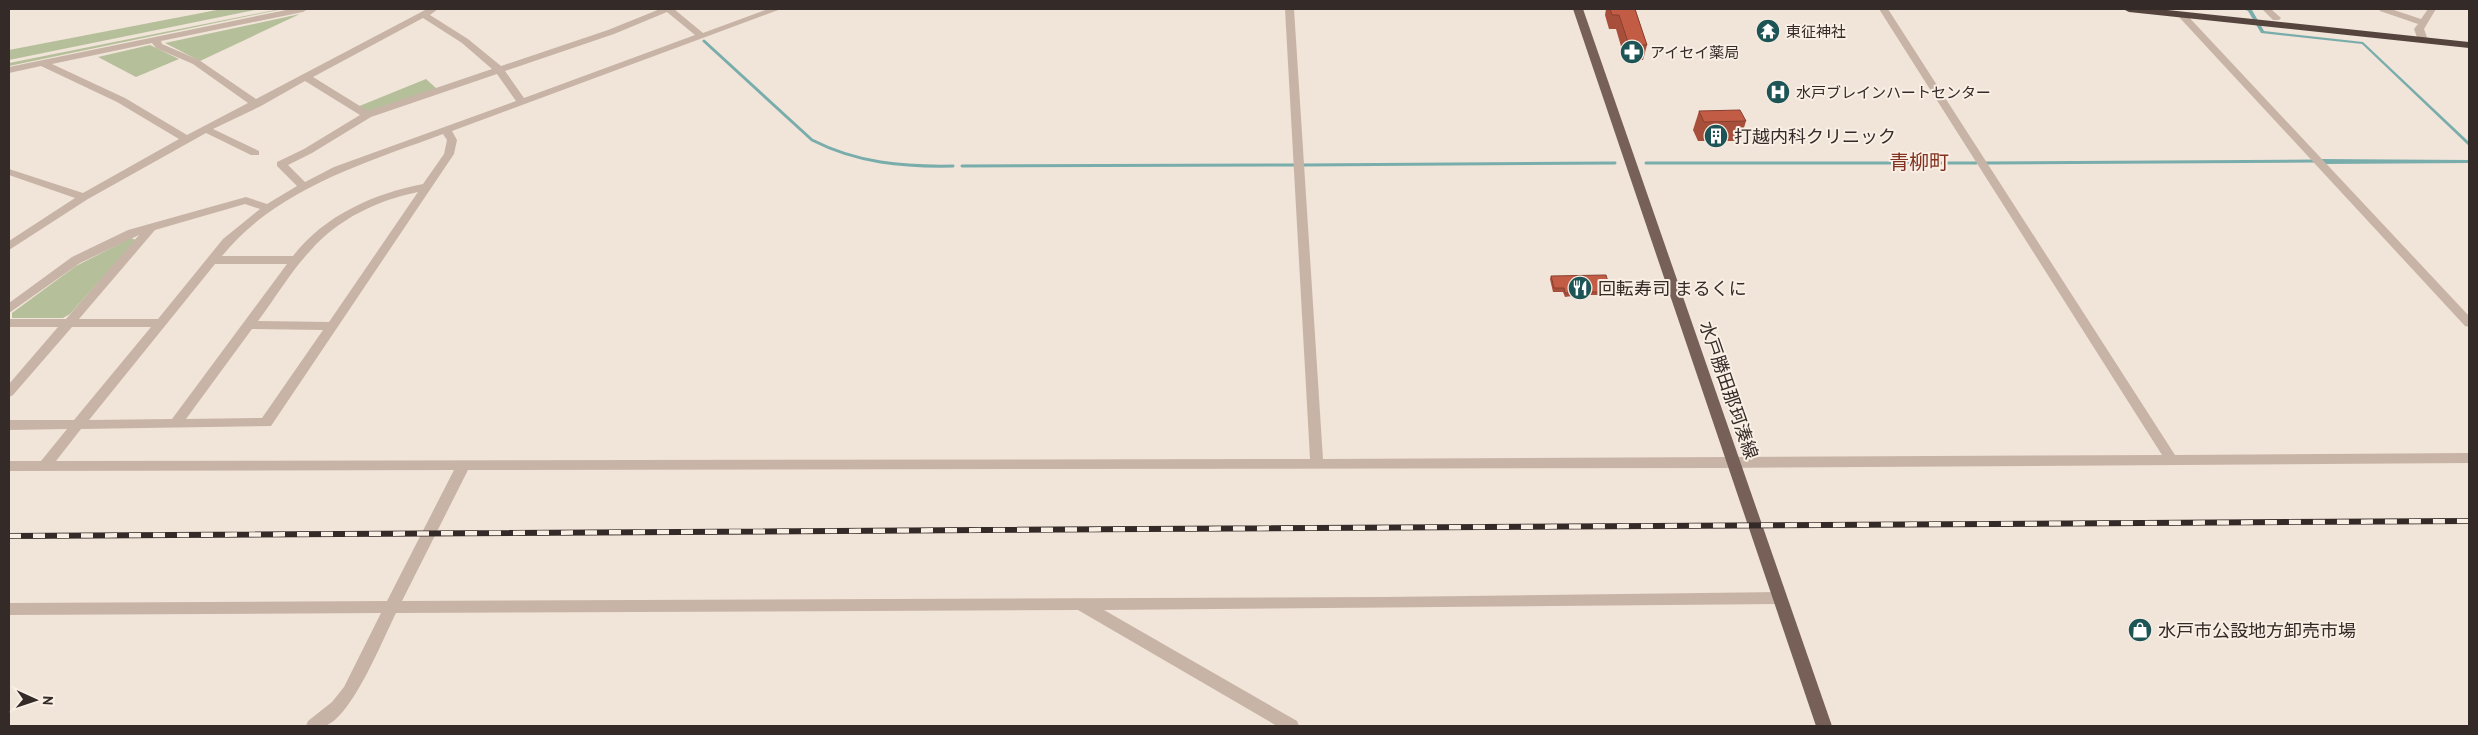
<svg xmlns="http://www.w3.org/2000/svg" width="2478" height="735" viewBox="0 0 2478 735" font-family="'PT Sans','Noto Sans JP',sans-serif">
<style>
.green{fill:#b5bf9a}
.water{fill:#79adac}
.lines{fill:none;stroke-linecap:round;stroke-linejoin:round}
.stream{stroke:#79adac;stroke-width:3}
.minor{fill:#c8b4a6;fill-rule:evenodd}
.major{fill:#766058;fill-rule:evenodd}
.highway{fill:#55443e;fill-rule:evenodd}
.rail-casing{stroke:#342a27;stroke-width:6}
.rail{stroke:#f9efe5;stroke-width:4.5;stroke-dasharray:12;stroke-linecap:butt}
.wall{fill:#a84f3b}
.building{fill:#c35c45;stroke:#884030}
.labels{text-anchor:middle;dominant-baseline:central;stroke-width:4;stroke-linejoin:round;paint-order:stroke}
.far-poi-label{font-size:15px;fill:#342a27;stroke:#f9efe5;text-anchor:start}
.poi-label{font-size:18px;fill:#342a27;stroke:#f9efe5;text-anchor:start}
.street-label{font-size:18px;fill:#342a27;stroke:#f9efe5}
.quarter-label{font-size:20px;fill:#823321;stroke:#f9efe5}
</style>
<rect width="100%" height="100%" fill="#f1e4d9"/>
<!-- green -->
<g class="green">
<path d="M222,9H260L9,60V50Z"/>
<path d="M280,9H283L9,66V63Z"/>
<path d="M300,14L200,61L165,43Z"/>
<path d="M150,45L179,59L136,77L98,57Z"/>
<path d="M426,79L437,89L369,113L357,107Z"/>
<path d="M131,238L136,240L70,314L63,318H12V313L76,266Z"/>
</g>
<!-- water -->
<g class="water">
<path d="M2243,9L2252,10L2264,31L2363,42L2469,142V146L2362,44L2261,33L2248,11Z"/>
<path d="M2319,159L2469,160V163L2324,164Z"/>
</g>
<g class="lines">
<!-- stream -->
<g class="stream">
<path d="M704,41L812,140C857,163 903,167 953,166"/>
<path d="M1646,163H1976"/>
<path d="M1986,163L2314,161"/>
<path d="M1303,165L1615,163"/>
<path d="M962,166L1295,165"/>
</g>
<!-- minor -->
<g class="minor">
<path d="M291,9H308L303,12L161,41L162,44L199,60L256,99L427,9H438L430,15L468,39L501,66L608,30L660,9H674L703,33L768,9H781L452,131L457,140L454,154L271,426L81,429L56,461L1310,459L1285,9H1294L1323,459L2162,455L1879,9H1888L2175,455L2469,453V463L1717,468L468,470L402,601L1385,597L1780,592L1785,594L1787,598L1785,602L1780,604L1104,610L1297,721L1299,726H1277L1078,610L396,613C383,639 352,717 325,726C321,728 312,726 306,726L308,721L332,702L344,687L381,613L9,615V603L387,601L454,470L9,471V461H41L67,429L9,430V420H74L151,327H72L13,395L9,397V384L58,327H9V319H66L139,235L80,263L9,313V303L72,257L128,230L246,197L267,204L297,186L277,166V162L304,149L360,115L305,81L261,106L213,129L259,151V155H251L206,133L88,199L9,250V241L75,198L9,175V169L83,193L179,139L117,102L41,66L9,73V67ZM667,12L695,35L524,98L505,71L614,34ZM423,18L462,43L492,69L368,111L313,77ZM152,43L156,48L193,64L248,103L187,135L125,98L52,64ZM497,74L516,101L334,167L305,182L288,165L312,153L371,117ZM443,134L447,140L444,154L423,184C373,194 325,215 293,256H222C276,189 365,163 443,134ZM418,192L329,322L258,321C276,297 291,271 311,250C338,219 378,200 418,192ZM245,204L260,209L223,239L158,319H79L155,230ZM215,264H287L172,419L89,420ZM252,329L323,330L262,418L186,419Z"/>
<path d="M2262,9H2271L2281,18L2279,20H2273Z"/>
<path d="M2379,9H2391L2421,19L2428,9H2436L2424,29L2428,40L2423,43L2418,40L2414,29L2418,24L2380,11Z"/>
<path d="M2182,12L2185,13L2469,316V327L2465,326L2179,17L2177,15Z"/>
</g>
<!-- major -->
<path class="major" d="M1573,9H1583L1832,726H1816Z"/>
<!-- highway -->
<path class="highway" d="M2123,9H2158L2469,42V48L2129,12Z"/>
<!-- rail casing -->
<g class="rail-casing">
<path id="rail" d="M9,536L2469,521"/>
</g>
<!-- rail -->
<use href="#rail" class="rail"/>
</g>
<!-- wall -->
<g class="wall">
<path d="M1606,9H1635L1647,45L1643,60H1625L1616,29H1609L1605,15Z"/>
<path d="M1699,111L1746,121L1740,141H1698L1693,130Z"/>
<path d="M1551,276L1611,292L1610,295H1578L1565,297L1563,292H1553L1550,279Z"/>
</g>
<!-- building -->
<g class="building">
<path d="M1610,9H1635L1647,45H1629L1619,15H1612Z"/>
<path d="M1740,110L1746,121L1704,122L1699,111Z"/>
<path d="M1606,275L1611,292H1579L1565,293L1564,288H1554L1551,276Z"/>
</g>
<!-- icons -->
<defs>
<g id="temple-disc" transform="scale(1.25)"><circle r="9.5" fill="#1d5455" stroke="#f9efe5"/><path d="M0-6L5-2H3V0L6.5 2.5H4V6H1.5V3h-3V6H-4V2.5H-6.5L-3 0V-2H-5Z" fill="#fff"/></g>
<g id="pharmacy-disc" transform="scale(1.25)"><circle r="9.5" fill="#1d5455" stroke="#f9efe5"/><path d="M-2-6h4v4h4v4h-4v4h-4v-4h-4v-4h4Z" fill="#fff"/></g>
<g id="hospital-disc" transform="scale(1.25)"><circle r="9.5" fill="#1d5455" stroke="#f9efe5"/><path d="M-5-5h3v3.5h4V-5h3V5h-3V1.5h-4V5h-3Z" fill="#fff"/></g>
<g id="building-disc" transform="scale(1.25)"><circle r="9.5" fill="#1d5455" stroke="#f9efe5"/><path d="M-4-6H4V6H1V3H-1V6H-4ZM-2.5-4.3h1.7v1.8h-1.7ZM.8-4.3h1.7v1.8H.8ZM-2.5-1h1.7V.8h-1.7ZM.8-1h1.7V.8H.8Z" fill="#fff"/></g>
<g id="restaurant-disc" transform="scale(1.25)"><circle r="9.5" fill="#1d5455" stroke="#f9efe5"/><path d="M-5-6h1v4h1v-4h1v4h1v-4h1v5L-1.5 .5V6h-2V.5L-5-1ZM5-6V6H3V1.5H1.5Q1.5-4 5-6Z" fill="#fff"/></g>
<g id="shop-disc" transform="scale(1.25)"><circle r="9.5" fill="#1d5455" stroke="#f9efe5"/><path d="M-5-2.5h2.3a2.7 3.5 0 0 1 5.4 0H5L5.5 6h-11ZM-1.5-2.5h3a1.5 2.3 0 0 0-3 0Z" fill="#fff"/></g>
</defs>
<g fill-rule="evenodd">
<use href="#temple-disc" x="1768" y="31"/>
<use href="#pharmacy-disc" x="1632" y="52"/>
<use href="#hospital-disc" x="1778" y="92"/>
<use href="#building-disc" x="1716" y="136"/>
<use href="#restaurant-disc" x="1580" y="288"/>
<use href="#shop-disc" x="2140" y="630"/>
</g>
<g class="labels">
<!-- far-poi labels -->
<g class="far-poi-label">
<text x="1786" y="31">東征神社</text>
<text x="1650" y="52">アイセイ薬局</text>
<text x="1796" y="92">水戸ブレインハートセンター</text>
</g>
<!-- poi labels -->
<g class="poi-label">
<text x="1734" y="136">打越内科クリニック</text>
<text x="1598" y="288">回転寿司 まるくに</text>
<text x="2158" y="630">水戸市公設地方卸売市場</text>
</g>
<!-- street labels -->
<g class="street-label">
<text transform="translate(1729 390) rotate(71)">水戸勝田那珂湊線</text>
</g>
<!-- quarter labels -->
<g class="quarter-label">
<text x="1919" y="162">青柳町</text>
</g>
</g>
<!-- border -->
<rect width="2478" height="735" fill="none" stroke="#342a27" stroke-width="20"/>
<!-- north arrow -->
<g transform="translate(35 700) rotate(93)" stroke="#f9efe5" stroke-width="4" paint-order="stroke">
<path d="M0-4L9 19L0 12L-9 19Z" fill="#342a27"/>
<text y="-8" font-size="14" font-weight="bold" text-anchor="middle" fill="#342a27">N</text>
</g>
</svg>
